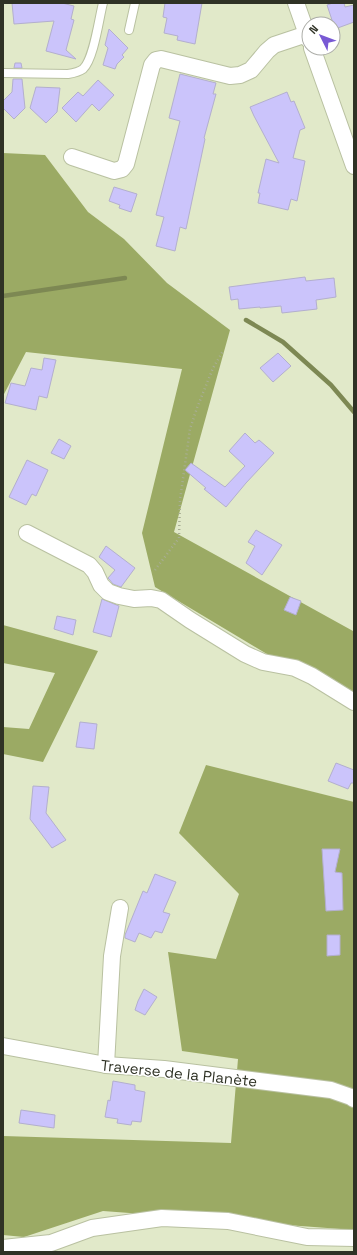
<svg xmlns="http://www.w3.org/2000/svg" width="357" height="1255" viewBox="0 0 357 1255" font-family="'Space Grotesk',sans-serif">
<style>
.forest{fill:#9baa64}
.lines{fill:none;stroke-linecap:round;stroke-linejoin:round}
.stream{stroke:#7d8853;stroke-width:4.5}
.building{fill:#cbc4fb;stroke:#b3afce}
.lane-casing{stroke:#b9c1a1;stroke-width:10}
.street-casing{stroke:#b9c1a1;stroke-width:18}
.path{stroke:#a8ae94;stroke-width:2.5;stroke-dasharray:1 3;stroke-linecap:butt}
.lane{stroke:#fff;stroke-width:8}
.street{stroke:#fff;stroke-width:16}
.labels{text-anchor:middle;dominant-baseline:central;stroke-width:3;stroke-linejoin:round;paint-order:stroke}
.street-label{font-size:15px;fill:#2f3225;stroke:#fff}
</style>
<rect width="100%" height="100%" fill="#e1e9c9"/>
<!-- forest -->
<g class="forest">
<path d="M3,153L45,155L88,212L124,239L167,283L230,330L174,532L353,631L354,628V706L155,587L142,533L182,369L26,352L3,396Z"/>
<path d="M3,625L98,651L43,762L3,754V727L29,729L55,673L3,663Z"/>
<path d="M206,765L354,802V1230L103,1211L24,1237L3,1235V1136L231,1143L238,1059L182,1051L168,952L216,959L239,894L179,833Z"/>
</g>
<g class="lines">
<!-- stream -->
<g class="stream">
<path d="M3,296L125,278"/>
<path d="M246,320L283,342L331,385L354,412"/>
</g>
</g>
<!-- building -->
<g class="building">
<path d="M12,3H62L74,6L71,19L74,20L66,50L76,59L46,51L54,21L14,24Z"/>
<path d="M165,3H202L195,44L177,40L178,36L164,33L167,18L163,17Z"/>
<path d="M333,3H344L345,7L354,5V22L335,29L327,5Z"/>
<path d="M109,29L128,48L122,55L124,57L117,64L115,69L103,65L108,48L105,45Z"/>
<path d="M15,63H21L22,68H14Z"/>
<path d="M180,74L216,83L213,94H216L204,138L205,139L186,229L180,227L175,251L156,246L164,217L156,215L180,121L169,118Z"/>
<path d="M13,79H22L25,108L14,119L3,108V101L12,92Z"/>
<path d="M98,80L114,95L99,111L92,104L76,122L62,108L78,92L83,96Z"/>
<path d="M36,87L60,88L57,112L46,123L30,108Z"/>
<path d="M287,92L291,102L294,101L305,128L300,130L293,158L305,161L297,201L291,199L288,210L258,203L260,193H258L266,159L279,163L254,116L250,107Z"/>
<path d="M114,187L137,194L131,212L119,208L120,205L109,201Z"/>
<path d="M305,277L306,281L334,278L336,297L316,300L317,309L282,313L281,306L260,308V307L239,309L238,299L231,300L229,287Z"/>
<path d="M278,353L291,366L273,382L260,368Z"/>
<path d="M44,358L56,360L47,398L39,396L36,410L5,403L11,383L25,386L31,368L42,370Z"/>
<path d="M245,433L255,443L259,440L274,453L246,483L226,507L204,489L206,488L185,470L191,463L225,487L245,466L229,451Z"/>
<path d="M59,439L71,446L64,459L51,453Z"/>
<path d="M27,460L48,470L36,496L32,494L26,505L9,497Z"/>
<path d="M256,530L282,545L262,575L246,563L255,546L248,542Z"/>
<path d="M106,546L135,568L121,587L113,584L109,579L108,578L115,570L99,557Z"/>
<path d="M290,597L301,601L296,615L284,610Z"/>
<path d="M102,599L119,606L111,637L93,632Z"/>
<path d="M57,616L76,620L73,635L54,629Z"/>
<path d="M80,722L97,724L94,749L76,747Z"/>
<path d="M336,763L354,770V783H351L348,789L328,781Z"/>
<path d="M33,786L49,787L46,813L66,840L52,848L30,819Z"/>
<path d="M322,849H340L335,872L342,873L343,910L326,911Z"/>
<path d="M155,874L176,882L163,912L170,914L162,933L155,931L151,938L139,933L135,942L125,938V935L143,891L147,893Z"/>
<path d="M327,935H340V955L327,956Z"/>
<path d="M144,989L157,997L145,1015L135,1010L138,1001Z"/>
<path d="M113,1081L135,1085V1090L145,1092L141,1122L132,1121L131,1125L117,1123L118,1119L105,1117L108,1100L110,1101Z"/>
<path d="M21,1110L55,1115L54,1128L19,1123Z"/>
</g>
<g class="lines">
<!-- lane casing -->
<g class="lane-casing">
<g id="lane">
<path d="M129,30L135,3"/>
<path d="M3,73L68,74C74,73 79,72 83,69C94,59 99,18 103,3"/>
</g>
</g>
<!-- street casing -->
<g class="street-casing">
<g id="street">
<path d="M296,3L309,40"/>
<path d="M312,48L354,166"/>
<path d="M72,157L114,171L122,169L126,164L152,65L156,60L161,59L230,76L240,75L251,70L267,51L274,45L307,34"/>
<path d="M27,533L89,565L95,572L101,585L108,592L119,596L134,599L151,598L161,600L190,620L245,654L263,662L295,668L312,676L354,702"/>
<path d="M3,1046L106,1065L164,1069L331,1090L351,1097L354,1099"/>
<path d="M106,1065L112,956L120,908"/>
<path d="M3,1248L51,1243L92,1228L162,1218L228,1221L307,1237L354,1238"/>
</g>
</g>
<!-- path -->
<path class="path" d="M155,570L179,538L180,500L190,429L197,408L213,368L223,351"/>
<!-- lane -->
<use href="#lane" class="lane"/>
<!-- street -->
<use href="#street" class="street"/>
</g>
<g class="labels">
<!-- street labels -->
<g class="street-label">
<text transform="translate(179 1073) rotate(6)">Traverse de la Planète</text>
</g>
</g>
<!-- border -->
<rect width="357" height="1255" fill="none" stroke="#2f3225" stroke-width="8"/>
<!-- north arrow -->
<g transform="translate(321 36) rotate(312)"><circle r="19" fill="#ffffff" stroke="#acada8"/>
<path d="M0-3L7 15L0 10L-7 15Z" fill="#7859d4"/>
<text y="-6" font-size="11" font-weight="bold" text-anchor="middle" fill="#2f3225">N</text>
</g>
</svg>
